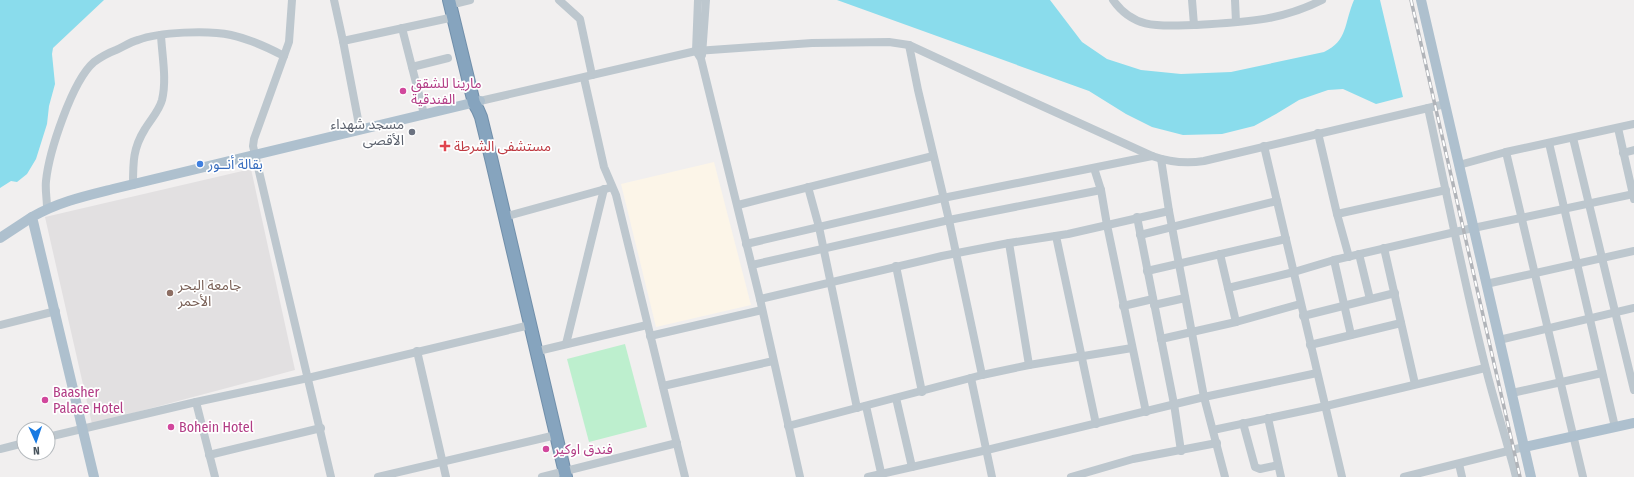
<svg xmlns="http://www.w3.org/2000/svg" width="1634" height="477" viewBox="0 0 1634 477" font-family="'Fira Sans Condensed','Noto Sans Arabic',sans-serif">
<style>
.commercial{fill:#fcf5e8}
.education{fill:#e2e0e1}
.green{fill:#bdefce}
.water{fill:#8adcec}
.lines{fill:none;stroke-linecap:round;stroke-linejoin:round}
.highway-casing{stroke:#718faa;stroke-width:14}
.minor{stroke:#bdc7ce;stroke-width:8}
.major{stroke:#aec0ce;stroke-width:10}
.highway{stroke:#86a4be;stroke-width:12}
.rail-casing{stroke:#b1b4b9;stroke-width:3.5}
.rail{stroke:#fff;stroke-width:2;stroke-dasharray:6;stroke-linecap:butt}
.hotel-dot{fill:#d1479c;stroke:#fff;stroke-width:1.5}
.worship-dot{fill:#6b7280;stroke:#fff;stroke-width:1.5}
.health-dot{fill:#e0444e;stroke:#fff;stroke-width:1.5}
.shop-dot{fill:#3f7fe0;stroke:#fff;stroke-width:1.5}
.education-dot{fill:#8d6e63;stroke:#fff;stroke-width:1.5}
.labels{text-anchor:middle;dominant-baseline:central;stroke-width:3.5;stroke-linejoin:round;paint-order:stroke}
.hotel-label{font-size:14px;fill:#b23c85;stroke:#fff;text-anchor:start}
.worship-label{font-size:14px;fill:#5b616d;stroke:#fff;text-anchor:end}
.health-label{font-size:14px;fill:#be3a42;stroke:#fff;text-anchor:start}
.shop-label{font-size:14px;fill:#366cbe;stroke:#fff;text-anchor:start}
.education-label{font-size:14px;fill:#785e54;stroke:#fff;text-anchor:start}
</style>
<rect width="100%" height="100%" fill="#f1efef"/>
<!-- commercial -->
<path class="commercial" d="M714,162L751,305L656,327L621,184Z"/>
<!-- education -->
<path class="education" d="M251,169L295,370L92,424L45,217Z"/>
<!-- green -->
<path class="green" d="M625,344L647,427L589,442L567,359Z"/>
<!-- water -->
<g class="water">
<path d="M0,0H104L53,48L52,54L55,84L49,106L47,124L36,159L27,174L17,182L11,181L0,188Z"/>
<path d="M837,0H1050L1082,42L1107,59L1141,70L1181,74L1231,72L1324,52C1348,41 1344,23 1354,0H1380L1403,97L1376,104L1343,89L1328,90L1299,100L1276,114L1254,126L1222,134L1183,135L1152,127L1126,114L1089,91Z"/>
</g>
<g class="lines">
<!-- highway casing -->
<g class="highway-casing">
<path id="highway" d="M449,0L474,103L478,110L481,117L492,162L566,477"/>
</g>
<!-- minor -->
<g class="minor">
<path d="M292,0L289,42L254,139L253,146L331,477"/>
<path d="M334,0L343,41L360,130"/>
<path d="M559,0L580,19L592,75"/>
<path d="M698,0L696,51L701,59L760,299L800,477"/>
<path d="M1113,0C1134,30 1161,26 1194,25"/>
<path d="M1192,0L1194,25C1241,22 1279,22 1322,0"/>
<path d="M1235,0L1236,22"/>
<path d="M458,3L470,0"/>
<path d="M402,28L424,114"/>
<path d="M343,41L454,17"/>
<path d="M909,45L918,90L949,220L982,375"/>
<path d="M702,55L706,0"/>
<path d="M412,67L448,58"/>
<path d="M584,78L604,167L616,195L685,477"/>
<path d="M480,101L696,51L812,43L889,42L909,45L978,77L1152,156C1169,162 1186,164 1204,161L1445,104"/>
<path d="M1428,108C1447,195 1464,283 1486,369C1495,405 1507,441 1516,477"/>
<path d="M1618,128L1634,199"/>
<path d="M1318,133L1337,214L1349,257"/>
<path d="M1573,138L1634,390"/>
<path d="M1549,143L1615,427"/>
<path d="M1264,146L1342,477"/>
<path d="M1506,152L1583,477"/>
<path d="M1623,153L1634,150"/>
<path d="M1161,159L1169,211L1204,397L1225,477"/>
<path d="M1459,165L1506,152L1634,124"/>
<path d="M1094,168L1101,190L1107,225L1146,412"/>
<path d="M133,185C133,162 133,148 145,129C151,119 159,111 162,100C167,79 162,56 161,35"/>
<path d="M808,187L819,227L857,408"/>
<path d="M738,205L933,156"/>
<path d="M47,208C47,199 45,190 46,181C49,152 72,81 94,62C101,57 108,53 116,50C123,47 130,42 138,40C159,32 208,30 231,35C249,39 267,47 284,56"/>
<path d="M1337,214L1446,190"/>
<path d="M504,217L609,188"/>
<path d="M1137,217L1174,404L1181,451"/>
<path d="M1140,235L1277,201"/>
<path d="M1056,236L1096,424"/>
<path d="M1009,243L1029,365"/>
<path d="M746,244L943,198L1152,156"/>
<path d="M1384,248L1415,384"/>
<path d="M1220,254L1236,322"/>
<path d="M1359,254L1370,299"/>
<path d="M1334,260L1351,335"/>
<path d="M752,265L949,220L1101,190"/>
<path d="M896,266L922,392"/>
<path d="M1147,271L1286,239"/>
<path d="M1486,284L1634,251"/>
<path d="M1228,288L1294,272L1334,260L1464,230L1634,194"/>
<path d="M760,299L942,256L1009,243L1068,234L1169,211"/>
<path d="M1154,305L1185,298"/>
<path d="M1123,306L1153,299"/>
<path d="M1303,316L1395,293"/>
<path d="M0,325L56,311"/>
<path d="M650,336L762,310"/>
<path d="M1161,339L1236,322L1300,304"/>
<path d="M1499,340L1634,308"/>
<path d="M566,344L604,189"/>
<path d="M1310,345L1401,323"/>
<path d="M417,351L446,477"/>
<path d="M538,351L647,325"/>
<path d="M971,378L992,477"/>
<path d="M663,386L773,361"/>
<path d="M1512,393L1602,373"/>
<path d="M896,398L912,467"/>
<path d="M196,402L215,477"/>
<path d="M866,406L882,477"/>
<path d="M1268,418L1281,477"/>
<path d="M1243,423L1255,467L1260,469L1278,465"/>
<path d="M788,426L982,375L1029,365L1132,348"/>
<path d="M1213,430L1326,406L1485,368"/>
<path d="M48,437L196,402L308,378L530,325"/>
<path d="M0,449L24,443"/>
<path d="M209,455L321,428"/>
<path d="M1459,464L1462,477"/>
<path d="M378,477L556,435"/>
<path d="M542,477L677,443"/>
<path d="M868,477L987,450L1204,397L1317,373"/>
<path d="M1071,477L1133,459L1217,443"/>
<path d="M1404,477L1524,447"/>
</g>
<!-- major -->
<g class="major">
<path d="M1421,0L1531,477"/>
<path d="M0,238L32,217"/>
<path d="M1524,447L1634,423"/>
<path d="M94,477L32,217C58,202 85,196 113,189L480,101"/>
</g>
<!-- highway -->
<use href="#highway" class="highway"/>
<!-- rail casing -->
<g class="rail-casing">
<path id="rail" d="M1411,0L1520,477"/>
</g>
<!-- rail -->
<use href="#rail" class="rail"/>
</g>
<!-- markers -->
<g class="hotel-dot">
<circle cx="403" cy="91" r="4"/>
<circle cx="45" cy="400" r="4"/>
<circle cx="171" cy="427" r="4"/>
<circle cx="546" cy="449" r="4"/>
</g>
<circle class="worship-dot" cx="412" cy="132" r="4"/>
<path class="health-dot" d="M443 140h4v4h4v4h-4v4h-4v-4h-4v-4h4z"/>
<circle class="shop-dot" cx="200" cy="164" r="4"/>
<circle class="education-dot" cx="170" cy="293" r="4"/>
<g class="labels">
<!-- hotel labels -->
<g class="hotel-label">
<text x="411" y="83">مارينا للشقق<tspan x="411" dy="16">الفندقية</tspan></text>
<text x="53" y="392">Baasher<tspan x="53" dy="16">Palace Hotel</tspan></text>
<text x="179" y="427">Bohein Hotel</text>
<text x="554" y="449">فندق اوكير</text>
</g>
<!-- worship labels -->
<g class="worship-label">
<text x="404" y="124">مسجد شهداء<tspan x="404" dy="16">الأقصى</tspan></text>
</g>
<!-- health labels -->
<g class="health-label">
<text x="454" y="146">مستشفى الشرطة</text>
</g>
<!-- shop labels -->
<g class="shop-label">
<text x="208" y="164">بقالة أنــور</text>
</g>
<!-- education labels -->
<g class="education-label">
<text x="178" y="285">جامعة البحر<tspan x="178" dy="16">الأحمر</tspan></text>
</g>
</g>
<!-- north arrow -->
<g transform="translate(36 441) rotate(177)"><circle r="19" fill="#ffffff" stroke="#b5babe"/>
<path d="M0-3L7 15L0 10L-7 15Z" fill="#187ae2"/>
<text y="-6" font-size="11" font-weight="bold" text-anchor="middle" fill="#47535c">N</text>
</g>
</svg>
